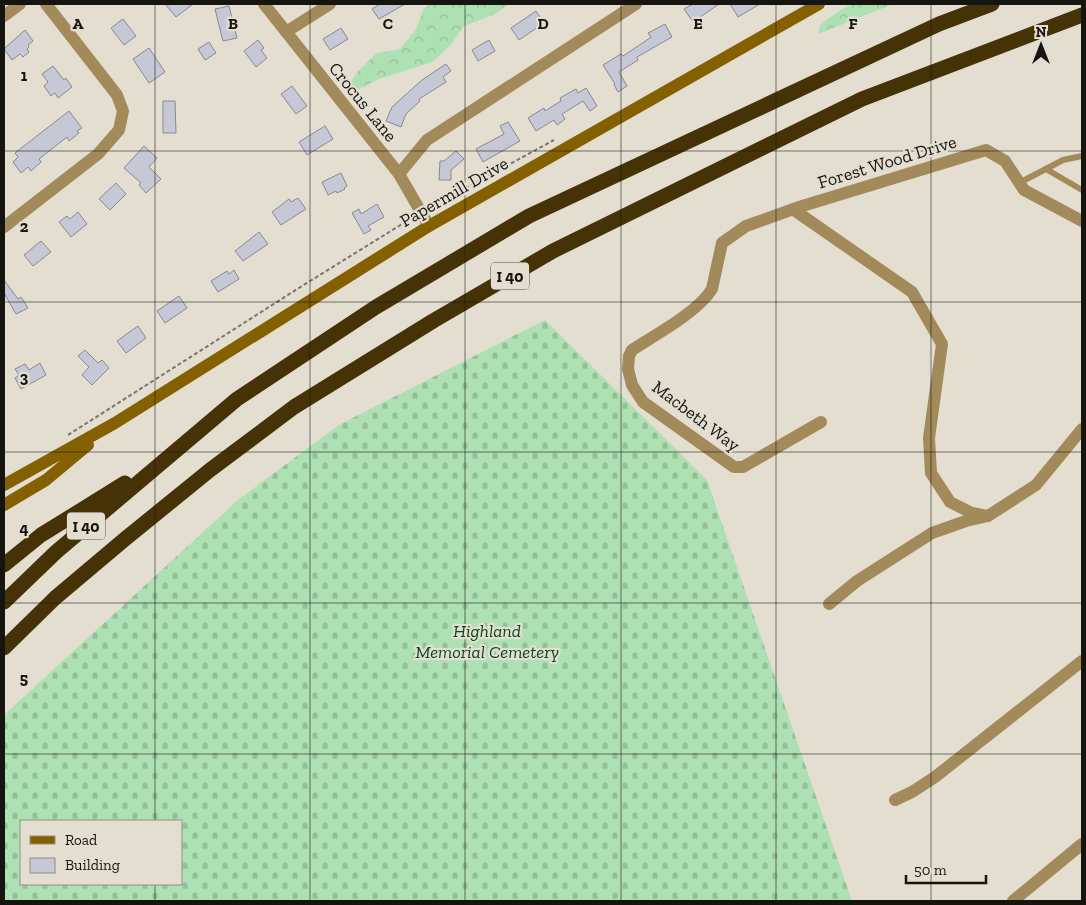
<svg xmlns="http://www.w3.org/2000/svg" width="1086" height="905" viewBox="0 0 1086 905" font-family="'Zilla Slab',serif">
<style>
.forest{fill:url(#forest-crowns)}
.cemetery{fill:url(#cemetery-stones);fill-rule:evenodd}
.building{fill:#c7c8d5;stroke:#878894}
.lines{fill:none;stroke-linecap:round;stroke-linejoin:round}
.path{stroke:#7a766e;stroke-width:2;stroke-dasharray:4 2.5;stroke-linecap:butt}
.service{stroke:#a38a5b;stroke-width:6}
.minor{stroke:#a38a5b;stroke-width:12}
.secondary{stroke:#846000;stroke-width:12}
.motorway{stroke:#453207;stroke-width:15}
.grid{fill:none;stroke:#16140f;stroke-width:1;stroke-opacity:0.55}
.labels{text-anchor:middle;dominant-baseline:central;stroke-width:4.5;stroke-linejoin:round;paint-order:stroke}
.shield{fill:#e4ded1;stroke:#545149;stroke-width:1}
.shield-label{font-size:16px;font-weight:bold;fill:#16140f}
.street-label{font-size:18px;fill:#16140f;stroke:#e4ded1}
.park-label{font-size:18px;font-style:italic;fill:#03491a;stroke:#e4ded1}
.grid-label{font-size:16px;text-anchor:middle;font-weight:bold;fill:#16140f;stroke:#e4ded1;stroke-width:4.5;stroke-linejoin:round;paint-order:stroke}
</style>
<defs>
<pattern id="forest-crowns" width="20" height="18" patternUnits="userSpaceOnUse" patternTransform="scale(1.25)"><rect width="20" height="18" fill="#ade0b3"/><path d="M2 6a3 3 0 1 1 6 0M12 15a3 3 0 1 1 6 0" fill="none" stroke="#94bf99"/></pattern>
<pattern id="cemetery-stones" width="16" height="16" patternUnits="userSpaceOnUse" patternTransform="scale(1.25)"><rect width="16" height="16" fill="#ade0b3"/><path d="M2 7V4a2 2 0 0 1 4 0v3zM10 15v-3a2 2 0 0 1 4 0v3z" fill="#94bf99"/></pattern>
</defs>
<rect width="100%" height="100%" fill="#e4ded1"/>
<!-- forest -->
<g class="forest">
<path d="M431,4H509L495,14L464,26L450,46L432,62L379,79L359,89L348,86L357,72L377,53L400,49L415,31L424,8Z"/>
<path d="M853,4H893L818,34L820,25L842,9Z"/>
</g>
<!-- cemetery -->
<path class="cemetery" d="M545,320L707,480L852,901H4V715L238,500L339,425ZM21,821H181V884H21Z"/>
<!-- building -->
<g class="building">
<path d="M165,4H193L176,17Z"/>
<path d="M380,4H405L379,19L372,9Z"/>
<path d="M693,4H719L693,22L684,9Z"/>
<path d="M730,4H760L738,17Z"/>
<path d="M229,6L237,38L223,41L215,9Z"/>
<path d="M536,11L544,23L519,40L511,28Z"/>
<path d="M123,19L136,36L124,45L111,28Z"/>
<path d="M665,24L672,37L637,57L638,60L619,72L627,86L618,92L614,85L615,84L603,65L621,54L623,56L644,42L651,37L648,33Z"/>
<path d="M341,28L348,39L330,50L323,39Z"/>
<path d="M25,30L33,41L28,45L29,47L27,49L29,52L23,57L20,54L12,60L4,49Z"/>
<path d="M258,40L264,48L261,50L267,58L256,67L244,51Z"/>
<path d="M489,40L495,51L478,61L472,50Z"/>
<path d="M209,42L216,53L205,60L198,49Z"/>
<path d="M149,48L165,72L149,83L133,59Z"/>
<path d="M446,64L451,71L443,77L446,82L419,99L420,101L406,114L401,127L386,121L392,107L422,80Z"/>
<path d="M53,66L64,80L66,78L72,87L58,98L55,93L51,96L44,86L48,82L42,74Z"/>
<path d="M292,86L307,106L296,114L281,94Z"/>
<path d="M586,88L597,106L590,111L583,101L562,114L565,119L557,125L554,120L536,131L528,118L544,108L545,111L561,101L560,98L576,89L578,93Z"/>
<path d="M163,101H175L176,133H163Z"/>
<path d="M69,111L82,128L77,131L79,133L69,141L67,137L39,159L41,162L31,171L28,167L21,173L13,162L18,157L15,153Z"/>
<path d="M508,122L520,141L483,162L476,149L504,134L500,126Z"/>
<path d="M325,126L333,139L307,155L299,142Z"/>
<path d="M144,146L157,158L149,167L161,179L146,193L139,185L141,183L124,168Z"/>
<path d="M456,151L464,159L451,170V180H439L440,161H444Z"/>
<path d="M341,173L347,186L344,188L345,189L337,193L336,191L328,195L322,182Z"/>
<path d="M116,183L126,194L110,210L99,199Z"/>
<path d="M298,198L306,209L281,225L272,212L289,199L291,202Z"/>
<path d="M377,204L384,217L368,226L371,230L364,234L352,213L359,209L361,214Z"/>
<path d="M78,212L87,224L71,237L59,222L67,216L70,219Z"/>
<path d="M259,232L268,244L243,261L235,251Z"/>
<path d="M41,241L51,252L33,266L24,255Z"/>
<path d="M234,270L239,279L218,292L211,281L227,271L229,274Z"/>
<path d="M4,280L18,299L21,297L28,308L16,314L4,293Z"/>
<path d="M179,296L187,308L165,323L157,311Z"/>
<path d="M138,326L146,338L126,353L117,341Z"/>
<path d="M85,350L98,363L102,360L109,368L92,385L82,375L89,367L78,356Z"/>
<path d="M40,363L46,375L21,389L15,378L19,375L15,369L25,364L29,370Z"/>
</g>
<g class="lines">
<!-- path -->
<g class="path">
<path d="M431,207L554,140"/>
<path d="M68,435L302,286L407,221L410,218"/>
</g>
<!-- service -->
<g class="service">
<path d="M1046,169L1082,190"/>
<path d="M1019,183L1063,160L1082,156"/>
</g>
<!-- minor -->
<g class="minor">
<path d="M264,4L399,174L429,226"/>
<path d="M4,16L20,4"/>
<path d="M286,32L330,4"/>
<path d="M399,174L427,140L636,4"/>
<path d="M794,210L912,292L942,344L929,438L931,473L950,502L972,513L988,516"/>
<path d="M4,227L98,154L119,130L123,111L117,95L46,4"/>
<path d="M821,422L743,467H734L643,402L632,385L628,369L629,356L632,350C655,335 698,312 712,289L722,243L746,226L799,207L986,150L1005,161L1024,190L1082,221"/>
<path d="M829,604L857,581L932,533L966,521L988,516L1036,485L1082,429"/>
<path d="M895,800L912,792L935,777L1082,661"/>
<path d="M1013,901L1082,844"/>
</g>
<!-- secondary -->
<g class="secondary">
<path d="M4,485L115,423L429,226L819,4"/>
<path d="M4,505L46,480L88,445"/>
</g>
<!-- motorway -->
<g class="motorway">
<path d="M4,565L41,535L125,483"/>
<path d="M4,602L56,552L237,399L376,307L529,216L939,24L992,4"/>
<path d="M4,648L55,598L125,539L210,470L294,407L433,321L553,251L862,99L1082,15"/>
</g>
</g>
<!-- grid -->
<path class="grid" d="M155,4V821M310,4V901M465,4V901M621,4V901M776,4V901M931,4V901M4,151H1082M4,302H1082M4,452H1082M4,603H1082M4,754H1082M155,884V901"/>
<g class="labels">
<!-- shield labels -->
<g class="shield">
<rect x="491" y="262.5" width="38" height="27" rx="4"/>
<rect x="67" y="512.5" width="38" height="27" rx="4"/>
</g>
<g class="shield-label">
<text x="510" y="276">I 40</text>
<text x="86" y="526">I 40</text>
</g>
<!-- street labels -->
<g class="street-label">
<text transform="translate(363 102) rotate(51)">Crocus Lane</text>
<text transform="translate(887 162) rotate(-17)">Forest Wood Drive</text>
<text transform="translate(454 192) rotate(-30)">Papermill Drive</text>
<text transform="translate(696 416) rotate(37)">Macbeth Way</text>
</g>
<!-- park labels -->
<g class="park-label">
<text x="487" y="631">Highland<tspan x="487" dy="21">Memorial Cemetery</tspan></text>
</g>
</g>
<g class="grid-label">
<text x="78" y="29">A</text>
<text x="233" y="29">B</text>
<text x="388" y="29">C</text>
<text x="543" y="29">D</text>
<text x="698" y="29">E</text>
<text x="853" y="29">F</text>
<text x="24" y="81">1</text>
<text x="24" y="232">2</text>
<text x="24" y="383">3</text>
<text x="24" y="534">4</text>
<text x="24" y="684">5</text>
</g>
<!-- border -->
<rect width="1086" height="905" fill="none" stroke="#16140f" stroke-width="10"/>
<!-- legend -->
<rect x="20" y="820" width="162" height="65" fill="#e4ded1" stroke="#928d83"/>
<rect x="30" y="836" width="25" height="8" fill="#846000" stroke="#928d83"/>
<text x="65" y="845" font-size="15" fill="#16140f">Road</text>
<rect x="30" y="858" width="25" height="15" fill="#c7c8d5" stroke="#928d83"/>
<text x="65" y="870" font-size="15" fill="#16140f">Building</text>
<!-- north arrow -->
<g transform="translate(1041 45)" stroke="#e4ded1" stroke-width="4" paint-order="stroke">
<path d="M0-4L9 19L0 12L-9 19Z" fill="#16140f"/>
<text y="-8" font-size="14" font-weight="bold" text-anchor="middle" fill="#16140f">N</text>
</g>
<!-- scale -->
<path d="M906 875v8h80v-8" fill="none" stroke="#16140f" stroke-width="2.5"/>
<text x="914" y="875" font-size="15" fill="#16140f" stroke="#e4ded1" stroke-width="4" paint-order="stroke">50 m</text>
</svg>
